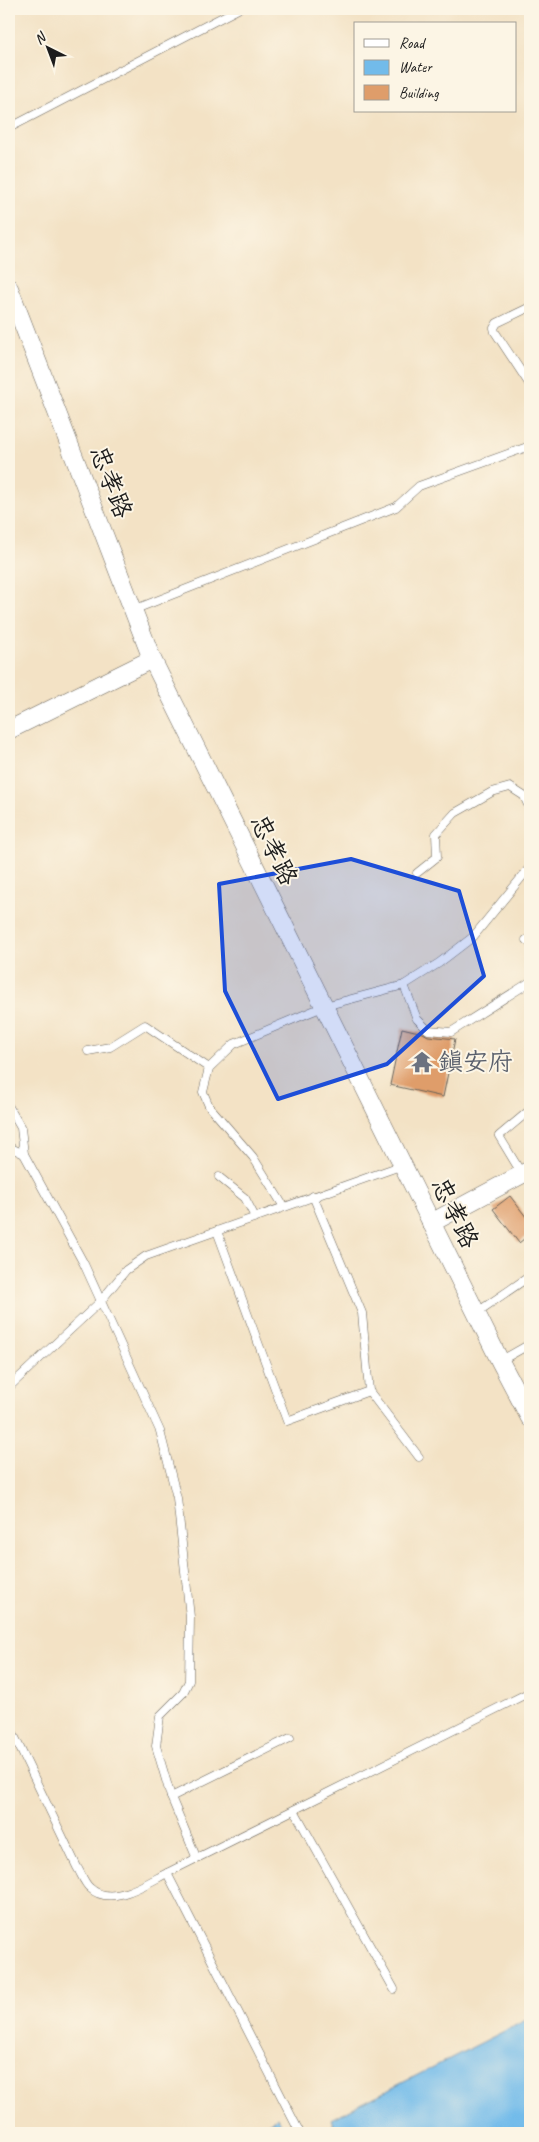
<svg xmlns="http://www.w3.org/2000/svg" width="539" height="2142" viewBox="0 0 539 2142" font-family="Caveat,'LXGW WenKai TC',sans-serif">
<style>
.water{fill:#72bbea;stroke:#476c83}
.building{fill:#df9d6a}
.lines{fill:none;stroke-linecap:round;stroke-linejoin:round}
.service-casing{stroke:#676157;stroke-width:9}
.tertiary-casing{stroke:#676157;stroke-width:19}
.service{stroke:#fff;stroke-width:8}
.tertiary{stroke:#fff;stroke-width:18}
.marked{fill:#1d4ed8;fill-opacity:0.2;stroke:#1d4ed8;stroke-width:4;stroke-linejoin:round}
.labels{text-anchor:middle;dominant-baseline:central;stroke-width:4;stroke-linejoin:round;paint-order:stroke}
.street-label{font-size:25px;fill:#1c1c1c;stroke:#fcf5e5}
.worship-label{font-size:25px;fill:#5b616d;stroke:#fcf5e5;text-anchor:start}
</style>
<rect width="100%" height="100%" fill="#fcf5e5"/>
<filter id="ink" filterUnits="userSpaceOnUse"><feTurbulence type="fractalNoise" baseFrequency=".02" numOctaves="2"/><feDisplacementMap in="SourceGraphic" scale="10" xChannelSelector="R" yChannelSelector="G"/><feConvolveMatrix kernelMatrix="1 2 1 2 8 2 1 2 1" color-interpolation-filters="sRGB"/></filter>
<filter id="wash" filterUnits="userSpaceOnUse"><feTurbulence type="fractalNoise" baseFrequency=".0096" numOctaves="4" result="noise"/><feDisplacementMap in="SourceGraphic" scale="20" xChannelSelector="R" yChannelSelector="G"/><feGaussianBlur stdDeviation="1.12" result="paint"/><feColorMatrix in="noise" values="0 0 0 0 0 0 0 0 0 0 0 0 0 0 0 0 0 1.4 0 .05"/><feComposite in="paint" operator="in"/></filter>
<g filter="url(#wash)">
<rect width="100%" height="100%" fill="#f3e2c5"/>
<!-- water -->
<g class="water">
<path d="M530,2018V2133H328L335,2129L331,2119Z"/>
<path d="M278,2117L284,2133H252Z"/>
</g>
<g id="blocks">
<!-- building -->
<g class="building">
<path d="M402,1028L423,1033L428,1036L455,1039L443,1097L390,1085Z"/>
<path d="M510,1196L530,1222V1234L519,1243L493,1209Z"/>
</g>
</g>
</g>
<g filter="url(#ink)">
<use href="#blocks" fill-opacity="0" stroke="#676157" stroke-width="1"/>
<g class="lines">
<!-- service casing -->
<g class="service-casing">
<g id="service">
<path d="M9,128L238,9"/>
<path d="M530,307L497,323L494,328L495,332L530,385"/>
<path d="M133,610L396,507L419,486L530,446"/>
<path d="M417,873L437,857L436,834L455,813L492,792L510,787L524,796L530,809"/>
<path d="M526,940L530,943"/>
<path d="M404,985L417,1019L428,1030L451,1032L530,982"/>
<path d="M88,1051L110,1047L145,1025L209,1068"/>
<path d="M9,1107L21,1128L24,1154L84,1264L160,1431L177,1498L190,1617L189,1681L183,1693L160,1716L156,1746L171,1797L197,1859"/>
<path d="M9,1147L24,1154"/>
<path d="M522,1174L499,1136L530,1110"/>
<path d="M219,1177L245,1198L255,1217"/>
<path d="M284,1207L253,1157L209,1106L203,1092L209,1068L234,1044L325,1006L404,985L439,963L473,937L530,867"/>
<path d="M217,1231L287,1421L369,1391L362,1313L313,1196"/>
<path d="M476,1313L530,1276"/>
<path d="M500,1361L530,1344"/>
<path d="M9,1387L100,1302L126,1270L146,1256L403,1165"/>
<path d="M369,1391L419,1457"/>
<path d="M9,1725L77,1867C81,1873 84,1883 90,1888C111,1908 147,1883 167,1873L530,1692"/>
<path d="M171,1797L290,1738"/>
<path d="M294,1810L394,1989"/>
<path d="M167,1873L300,2133"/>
</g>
</g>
<!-- tertiary casing -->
<g class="tertiary-casing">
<g id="tertiary">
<path d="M9,288L152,659L500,1361L530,1418"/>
<path d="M9,730L152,659"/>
<path d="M431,1223L530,1170"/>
</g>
</g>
<!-- service -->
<use href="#service" class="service"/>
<!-- tertiary -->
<use href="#tertiary" class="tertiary"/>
</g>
</g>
<!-- marked area -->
<path class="marked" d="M351,859L459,891L484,976L387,1064L278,1099L225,991L219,884Z"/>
<!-- icons -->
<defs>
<g id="temple-bare" transform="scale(1.725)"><path d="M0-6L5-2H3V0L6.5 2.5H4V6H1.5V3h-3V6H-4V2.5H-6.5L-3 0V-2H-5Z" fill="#6b7280" stroke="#fcf5e5" stroke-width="2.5" paint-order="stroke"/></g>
</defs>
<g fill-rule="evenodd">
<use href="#temple-bare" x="422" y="1062"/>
</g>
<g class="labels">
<!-- street labels -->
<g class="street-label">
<text transform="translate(111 482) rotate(69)">忠孝路</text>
<text transform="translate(274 850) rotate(64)">忠孝路</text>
<text transform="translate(455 1213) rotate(64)">忠孝路</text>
</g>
<!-- worship labels -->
<g class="worship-label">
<text x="438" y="1062">鎮安府</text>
</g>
</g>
<!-- margin -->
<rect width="539" height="2142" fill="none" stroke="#fcf5e5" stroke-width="30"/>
<!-- legend -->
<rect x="354" y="22" width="162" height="90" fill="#fcf5e5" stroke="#a29e95"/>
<rect x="364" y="39" width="25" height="8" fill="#ffffff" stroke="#a29e95"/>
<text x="399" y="48" font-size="15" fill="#1c1c1c">Road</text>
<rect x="364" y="60" width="25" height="15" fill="#72bbea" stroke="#a29e95"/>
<text x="399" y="72" font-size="15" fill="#1c1c1c">Water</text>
<rect x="364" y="85" width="25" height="15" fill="#df9d6a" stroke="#a29e95"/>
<text x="399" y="98" font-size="15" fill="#1c1c1c">Building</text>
<!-- north arrow -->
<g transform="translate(48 48) rotate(318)" stroke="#fcf5e5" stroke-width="4" paint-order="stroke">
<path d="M0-4L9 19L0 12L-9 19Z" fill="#1c1c1c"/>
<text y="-8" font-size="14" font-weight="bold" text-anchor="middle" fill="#1c1c1c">N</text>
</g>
</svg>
